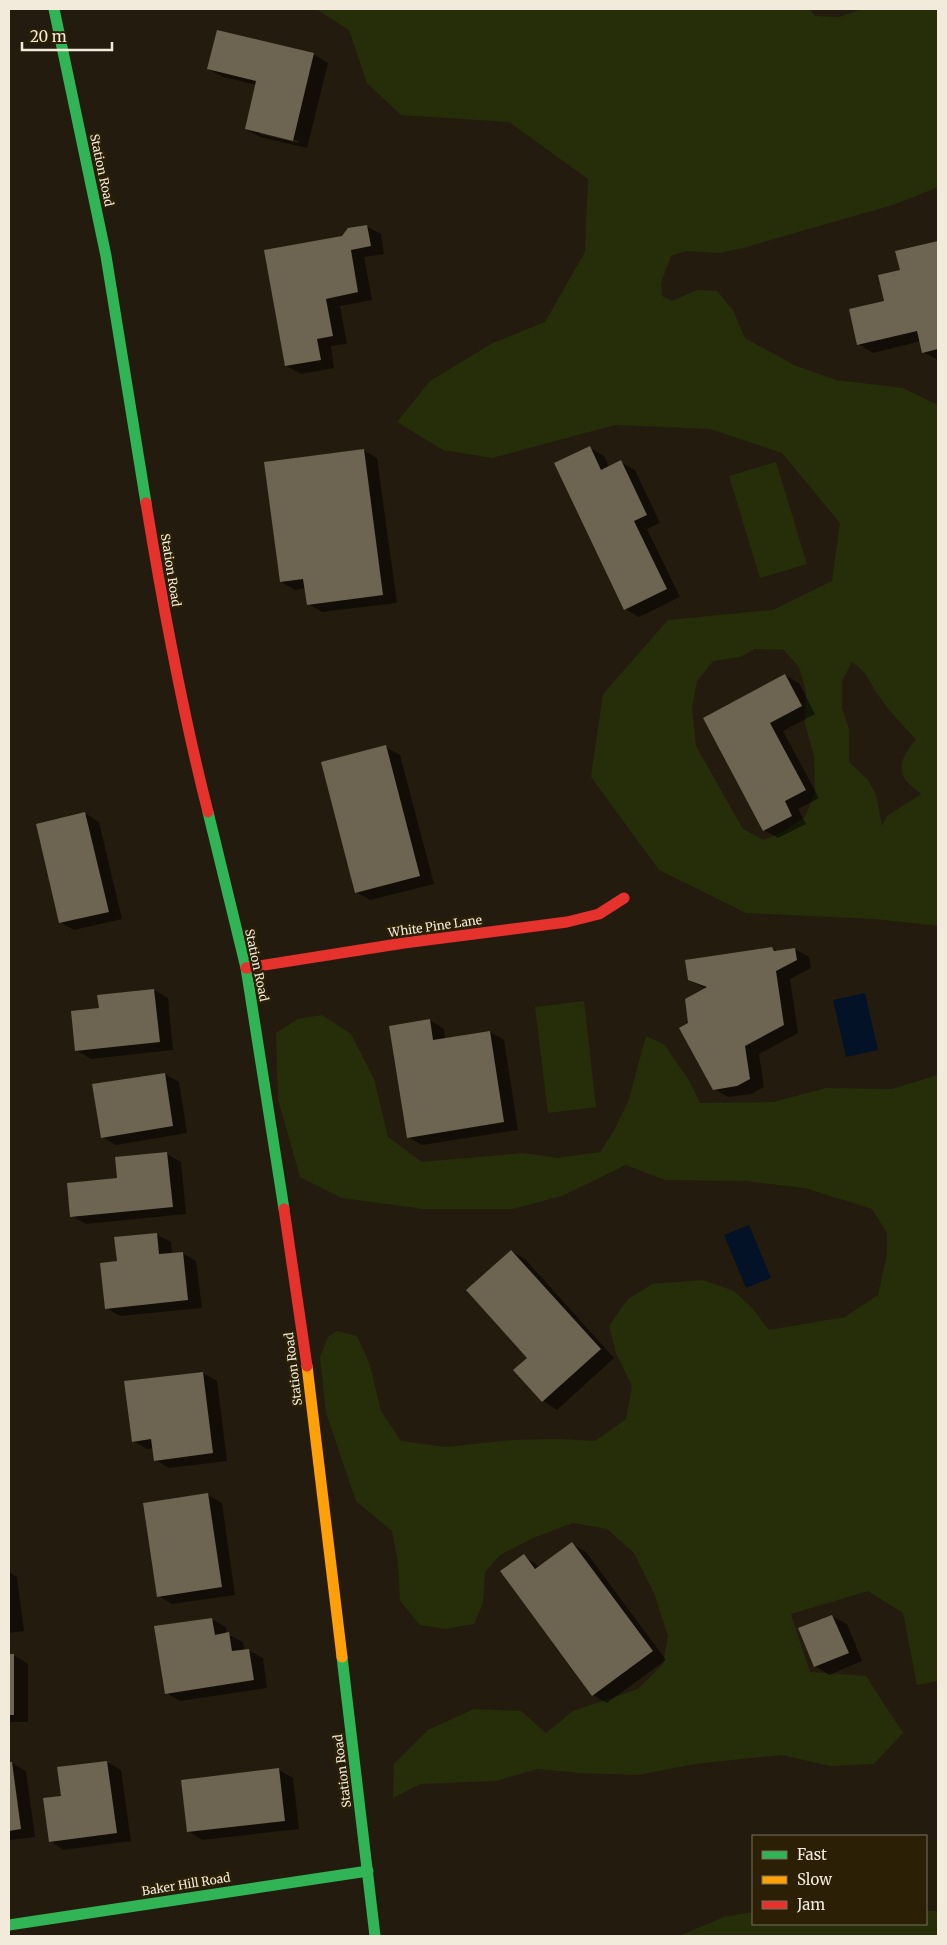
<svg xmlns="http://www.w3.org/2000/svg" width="947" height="1945" viewBox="0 0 947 1945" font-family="Merriweather,serif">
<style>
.green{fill:#252e08;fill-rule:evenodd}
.water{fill:#031226}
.shadow{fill:#0007;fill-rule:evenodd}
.building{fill:#6d6451}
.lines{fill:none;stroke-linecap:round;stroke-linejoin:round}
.fast{stroke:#30b455;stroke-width:11}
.slow{stroke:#ff9f0a;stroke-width:11}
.jam{stroke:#e5322d;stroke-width:11}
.labels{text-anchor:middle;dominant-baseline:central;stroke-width:5;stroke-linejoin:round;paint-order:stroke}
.street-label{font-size:12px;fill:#f2ebdc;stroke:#2b2006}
</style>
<rect width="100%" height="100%" fill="#231c0e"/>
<!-- green -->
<g class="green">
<path d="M316,9H809L815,16L839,17L863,9H938V187L896,204L743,248L719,253L686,251L671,256L661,283L662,296L672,301L697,290L717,291L733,310L745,338L794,365L836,380L903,388L938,405V926L875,919L746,913L659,870L591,777L603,694L668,620L773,610L832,581L840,523L782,453L710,429L615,425L492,458L443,450L397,422L430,381L491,344L545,322L585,252L588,179L509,122L401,115L367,83L349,30ZM755,649L784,650L799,667L806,691L805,724L814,756L815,793L805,817L783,832L763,840L743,829L696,746L692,708L697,681L713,661L740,657ZM852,662C865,670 870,682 878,695C889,711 902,725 916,739C908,750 895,765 905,779C909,785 916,789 921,794L887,816L882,826L876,795L868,780L849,762V730L842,708V681Z"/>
<path d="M776,462L807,564L760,578L729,476Z"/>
<path d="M584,1001L596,1107L548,1113L535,1007Z"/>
<path d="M322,1015L351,1034L374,1079L388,1137L422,1162L523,1153L558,1158L600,1152L614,1131L629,1099L646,1036L665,1045L690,1082L700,1103L774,1102L826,1088L892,1089L938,1075V1681L917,1685L903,1613L868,1591L791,1614L810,1672L866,1676L903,1733L874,1764L831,1766L781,1755L695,1764L638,1775L580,1773L537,1769L496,1781L420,1784L393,1798L394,1764L428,1730L474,1709L521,1711L546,1733L573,1711L638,1689L663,1664L668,1636L654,1593L634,1553L607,1529L573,1523L533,1538L500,1555L485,1572L483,1603L474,1624L445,1629L420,1625L400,1601L398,1562L392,1531L356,1501L326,1413L320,1357L328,1337L337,1331L357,1336L370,1365L381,1411L401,1441L446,1447L512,1440L559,1439L595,1441L626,1419L632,1386L616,1353L609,1326L628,1299L652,1284L703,1280L734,1291L752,1308L769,1330L845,1317L878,1295L887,1254V1233L872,1209L805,1188L746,1181L665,1180L626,1165L562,1196L512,1209H423L342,1198L300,1177L278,1099L276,1033L298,1019Z"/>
<path d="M926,1911H938V1936H679L724,1917L753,1912V1924H926Z"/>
</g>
<!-- water -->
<g class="water">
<path d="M865,993L878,1050L846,1057L833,1000Z"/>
<path d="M749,1225L771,1278L746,1288L724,1235Z"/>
</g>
<!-- shadow -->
<g class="shadow">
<path d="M313,54L328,63L307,148L260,137L246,129L257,85L223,77L208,69ZM260,132L299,141L298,143L260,134Z"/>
<path d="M366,226L381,234L384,254L364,257L372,300L340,306L347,344L331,346L334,368L301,374L286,366L343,237Z"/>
<path d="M938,242V360L923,352L921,341L873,353L858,344L885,301L901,271L897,252Z"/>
<path d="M590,448L604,456L609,467L621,462L635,470L660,523L647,529L680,597L639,617L625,609Z"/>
<path d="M363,450L377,458L397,603L322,612L308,604L306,588L295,590L281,582Z"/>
<path d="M785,675L799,683L815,714L783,731L819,798L798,809L806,824L778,838L764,830L704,718Z"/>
<path d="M386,747L400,755L434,884L370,900L356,892Z"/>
<path d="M85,813L99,822L122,919L74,930L60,922Z"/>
<path d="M772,948L778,951L795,949L809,957L811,968L790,979L798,1033L759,1054L764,1087L751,1094L728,1097L714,1089L690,1023L706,989L689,980Z"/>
<path d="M154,990L168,998L173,1050L91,1059L76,1050L100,1009Z"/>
<path d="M430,1020L444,1029L445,1039L490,1032L504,1040L518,1130L422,1145L408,1137Z"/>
<path d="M165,1074L179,1082L187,1133L116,1145L102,1137Z"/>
<path d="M167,1154L181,1162L186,1214L86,1224L72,1216L118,1180Z"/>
<path d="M156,1234L171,1242L172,1254L182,1253L196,1261L202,1308L120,1316L106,1308Z"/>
<path d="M511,1251L525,1259L614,1358L557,1410L543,1401L515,1370L529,1358Z"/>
<path d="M203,1373L217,1381L227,1461L169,1468L155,1460L154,1448L147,1449L133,1441Z"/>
<path d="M208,1495L222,1503L235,1595L172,1604L158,1596Z"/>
<path d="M572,1544L586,1552L666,1660L607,1703L593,1695L524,1556L540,1567Z"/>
<path d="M9,1572L17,1577L24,1631L9,1633Z"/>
<path d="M832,1616L847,1624L862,1661L829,1675L815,1666Z"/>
<path d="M212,1619L226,1627L227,1634L243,1642L245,1651L248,1650L263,1658L267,1688L180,1701L166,1693L156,1627Z"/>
<path d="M9,1655H14L28,1664V1722H9Z"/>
<path d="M107,1762L121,1770L131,1841L64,1850L50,1841L62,1797Z"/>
<path d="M9,1763H12L26,1771L35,1837L9,1840Z"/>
<path d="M279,1770L293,1778L299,1829L202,1840L188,1831Z"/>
</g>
<!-- building -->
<g class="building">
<path d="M217,30L314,53L293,141L245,129L256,81L207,69Z"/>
<path d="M367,225L371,246L351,250L358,292L326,299L333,336L317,339L321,360L285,366L264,250L342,236L348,228Z"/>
<path d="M938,241V349L922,353L917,331L857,345L849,309L884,301L878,275L900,270L895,251Z"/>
<path d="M590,446L601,470L621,460L647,515L634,521L667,589L624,610L554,463Z"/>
<path d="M364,449L383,595L307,605L303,579L280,582L264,462Z"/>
<path d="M785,674L802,706L770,723L806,790L785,801L792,816L763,831L703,718Z"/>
<path d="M386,745L420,876L355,893L321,762Z"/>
<path d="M85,812L109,912L59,923L36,824Z"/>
<path d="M772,947L774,951L795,948L797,960L776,971L784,1025L745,1046L750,1079L737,1086L713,1090L679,1028L688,1023L685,999L707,987L688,980L685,960Z"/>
<path d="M154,989L160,1042L75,1051L71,1011L99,1008L97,995Z"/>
<path d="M430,1019L433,1040L490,1031L504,1122L407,1138L389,1026Z"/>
<path d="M165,1073L173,1126L101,1138L92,1084Z"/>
<path d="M167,1152L173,1207L70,1217L67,1183L117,1178L115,1157Z"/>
<path d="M157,1233L159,1254L183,1252L188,1300L105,1309L100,1263L117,1261L114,1237Z"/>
<path d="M511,1250L601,1349L542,1402L513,1370L527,1358L466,1290Z"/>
<path d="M203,1372L213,1453L154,1461L151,1439L132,1442L124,1381Z"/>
<path d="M208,1493L222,1587L157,1597L143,1503Z"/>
<path d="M572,1542L653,1651L592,1696L500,1571L524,1554L535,1569Z"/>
<path d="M832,1615L849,1653L814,1667L798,1628Z"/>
<path d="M212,1618L215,1635L229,1632L232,1651L249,1649L254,1680L165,1694L154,1626Z"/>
<rect x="9" y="1654" width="5" height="61"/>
<path d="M107,1761L117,1833L49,1842L43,1798L61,1796L57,1767Z"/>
<path d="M9,1762H12L21,1829L9,1831Z"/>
<path d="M279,1768L285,1821L187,1832L181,1780Z"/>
</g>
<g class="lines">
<!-- fast -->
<g class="fast">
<path d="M54,9L106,256L146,503"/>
<path d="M208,812L246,968L284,1209"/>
<path d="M342,1657L375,1936"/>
<path d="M9,1925L368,1871"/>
</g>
<!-- slow -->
<path class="slow" d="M307,1366L342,1657"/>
<!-- jam -->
<g class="jam">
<path d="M146,503C163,607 182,710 208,812"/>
<path d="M246,968L404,943L567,922L599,914L624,898"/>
<path d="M284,1209L307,1366"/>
</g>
</g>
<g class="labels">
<!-- street labels -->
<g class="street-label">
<text transform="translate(102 170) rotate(78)">Station Road</text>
<text transform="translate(171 570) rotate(81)">Station Road</text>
<text transform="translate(435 926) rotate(-8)">White Pine Lane</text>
<text transform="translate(257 965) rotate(78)">Station Road</text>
<text transform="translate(293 1369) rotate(-97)">Station Road</text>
<text transform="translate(342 1771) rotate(-97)">Station Road</text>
<text transform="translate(186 1884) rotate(-9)">Baker Hill Road</text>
</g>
</g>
<!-- border -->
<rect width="947" height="1945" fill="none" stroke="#f2ebdc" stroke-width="20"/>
<!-- legend -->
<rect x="752" y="1835" width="175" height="90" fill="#2b2006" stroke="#7b715c"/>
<rect x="762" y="1851" width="25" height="8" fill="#30b455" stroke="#7b715c"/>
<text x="797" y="1860" font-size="15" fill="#f2ebdc">Fast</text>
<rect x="762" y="1876" width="25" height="8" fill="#ff9f0a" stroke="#7b715c"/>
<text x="797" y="1885" font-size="15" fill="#f2ebdc">Slow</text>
<rect x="762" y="1901" width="25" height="8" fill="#e5322d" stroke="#7b715c"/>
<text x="797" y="1910" font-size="15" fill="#f2ebdc">Jam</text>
<!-- scale -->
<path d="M22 42v8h90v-8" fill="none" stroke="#f2ebdc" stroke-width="2.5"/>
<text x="30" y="42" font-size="15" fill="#f2ebdc" stroke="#2b2006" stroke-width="4" paint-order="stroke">20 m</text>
</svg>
